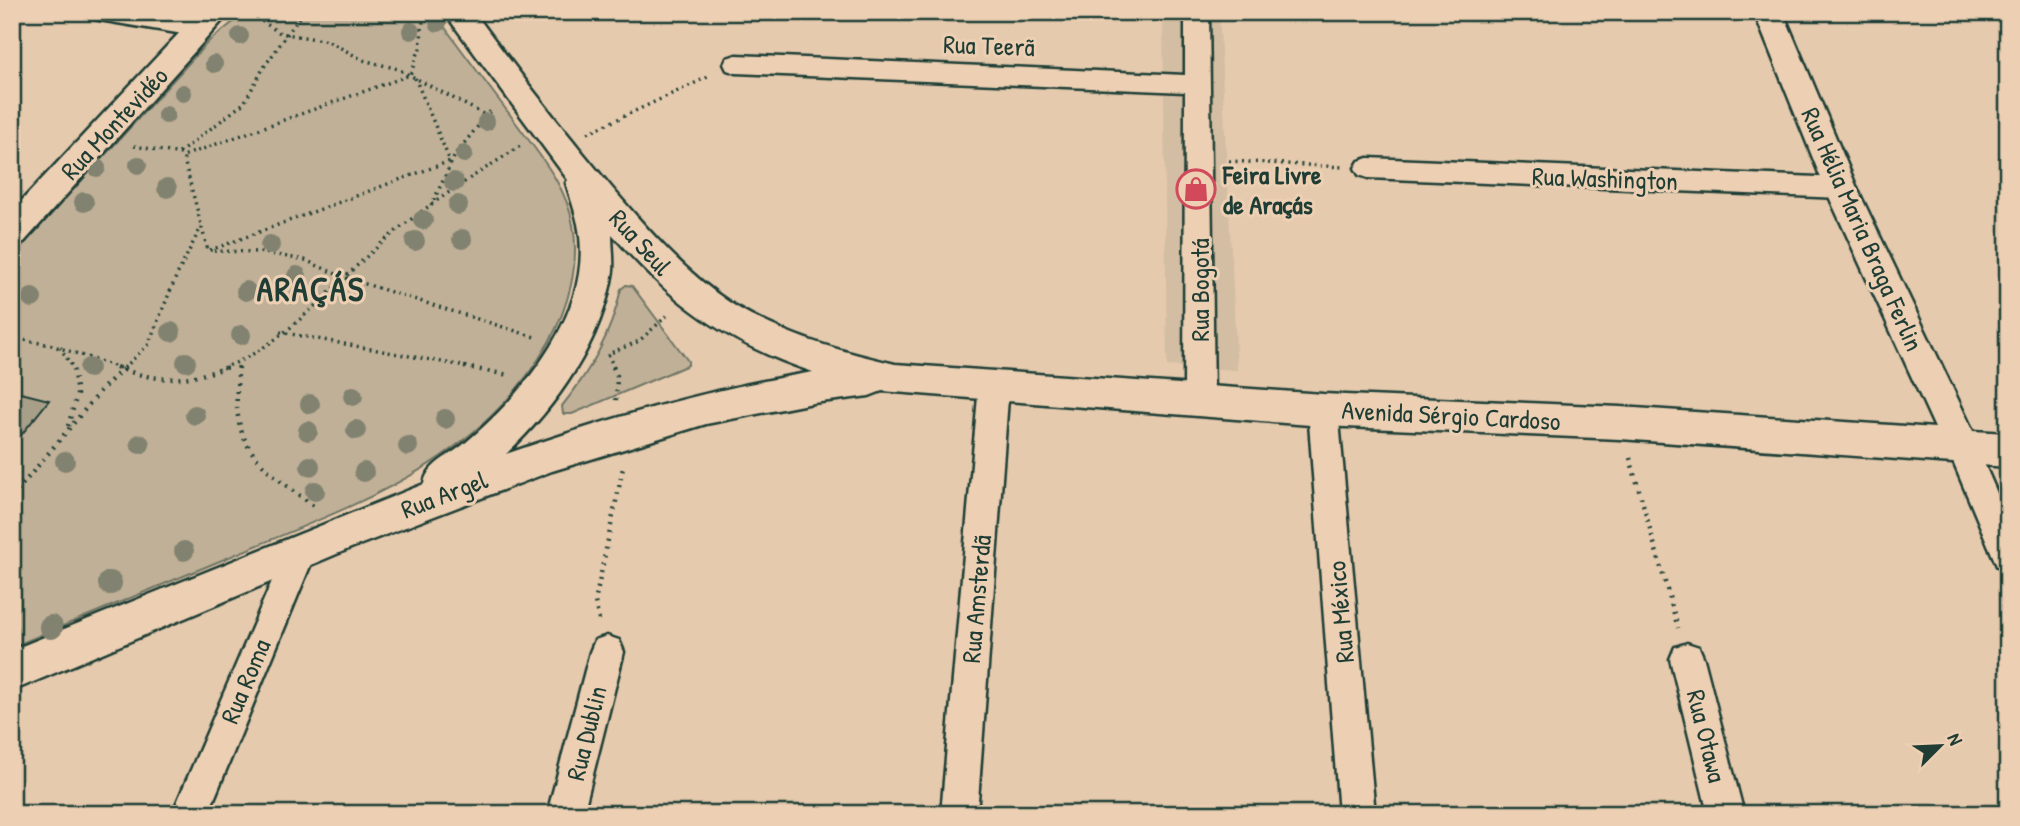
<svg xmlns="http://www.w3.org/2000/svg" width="2020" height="826" viewBox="0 0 2020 826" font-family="'Patrick Hand',sans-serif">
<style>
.built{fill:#d3bda3}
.green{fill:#c0b097;stroke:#707666;stroke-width:2}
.building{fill:#a89f89;stroke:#1f3d34;stroke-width:2}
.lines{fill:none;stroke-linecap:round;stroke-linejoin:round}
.minor-casing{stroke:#1f3d34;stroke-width:5}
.tertiary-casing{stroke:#1f3d34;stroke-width:5}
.path-far1{stroke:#1f3d34;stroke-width:3.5;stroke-dasharray:2 4.5;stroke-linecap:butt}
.path{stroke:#1f3d34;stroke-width:4.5;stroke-dasharray:2 6;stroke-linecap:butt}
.minor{fill:#edd0b3;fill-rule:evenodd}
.tertiary{fill:#edd0b3;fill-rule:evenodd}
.tree{fill:#818270}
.labels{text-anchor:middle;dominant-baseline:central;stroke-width:6;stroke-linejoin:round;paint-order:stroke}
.street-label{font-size:26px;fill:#1f3d34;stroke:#edd0b3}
.poi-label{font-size:26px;font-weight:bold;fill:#1f3d34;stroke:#edd0b3;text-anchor:start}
.district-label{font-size:33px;font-weight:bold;letter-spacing:2px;fill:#1f3d34;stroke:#edd0b3}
</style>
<rect width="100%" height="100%" fill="#e5caae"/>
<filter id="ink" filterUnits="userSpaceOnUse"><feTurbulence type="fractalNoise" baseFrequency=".0143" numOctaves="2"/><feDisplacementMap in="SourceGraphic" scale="14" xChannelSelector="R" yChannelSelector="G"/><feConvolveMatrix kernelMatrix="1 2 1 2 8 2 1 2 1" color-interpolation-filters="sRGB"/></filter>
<g filter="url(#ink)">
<!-- built -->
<path class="built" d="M1163,12H1219L1237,370L1167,366Z"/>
<!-- green -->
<g class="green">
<path d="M246,12L435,14C460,48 485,82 511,116C535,150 566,183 573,225C580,265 568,308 549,342C479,466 350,506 227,558C155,588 84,617 12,647V257L208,42Z"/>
<path d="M626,285L632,286L688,361V365L572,414H563L562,406C591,370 611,335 621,289Z"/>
</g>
<!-- building -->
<path class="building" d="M13,391L49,400L14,444H12Z"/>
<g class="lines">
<!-- minor casing -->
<g class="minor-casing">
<g id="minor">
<path d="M87,12H149L201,21L209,23L213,29L209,35L201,37L99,20L91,18Z"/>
<path d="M1185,12H1209L1214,399L1209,408L1199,412L1189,408L1184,399L1185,92L736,73L727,70L724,64L727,58L736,55L1185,75Z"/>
<path d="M1368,158L1841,178L1850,181L1854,188L1850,195L1841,198L1368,178L1359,175L1355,168L1359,161Z"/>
<path d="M994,372L1004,376L1009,385L977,814H941L979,385L984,376Z"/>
<path d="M1323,397L1334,401L1338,410L1375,814H1339L1308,410L1312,401Z"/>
<path d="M1961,432L1972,436L2008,518V570L1997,566L1946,445L1950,436Z"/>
<path d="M301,534L312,539L317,549L208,814H172L290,539Z"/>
<path d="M607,636L619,640L624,652L583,814H547L590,652L595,640Z"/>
<path d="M1687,643L1699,647L1704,659L1744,814H1708L1670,659L1675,647Z"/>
</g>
</g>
<!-- tertiary casing -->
<g class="tertiary-casing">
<g id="tertiary">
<path d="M199,12H230L24,242L12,246V211Z"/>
<path d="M444,12H474C518,72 564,131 612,188C649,231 687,275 735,306C785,336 839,351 895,364L1323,394L1620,407L1935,428L1825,188L1754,12H1783L1857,188L1973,431L2008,433V467L1620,439L1323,426L882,391L869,396L813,403L706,424L552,471L351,548L12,691V650L424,484C427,464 450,456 464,444C524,394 596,309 578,224C575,210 570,197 566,183L568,180ZM612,234C670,302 728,344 813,372C708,389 607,419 506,454C557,406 602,342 613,271C614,259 612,246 612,234Z"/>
</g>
</g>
<!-- path-far1 -->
<g class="path-far1">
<path d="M251,14L280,33L328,41L363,60L398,69L485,115"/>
<path d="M415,78L450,161L208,251L183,156L410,75L420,48L424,12"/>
<path d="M588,133L710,76"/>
<path d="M134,146L181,154"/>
<path d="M179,153L244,103L264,67L303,12"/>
<path d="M1229,161L1343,167"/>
<path d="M431,206L456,153L493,108"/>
<path d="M214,251L259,252L305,260L343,277L535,337"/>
<path d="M280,332L474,368"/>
<path d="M12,338L51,345L120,368"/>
<path d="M60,347L73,368"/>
<path d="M124,368L148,345L176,277L201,227"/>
<path d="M223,368C286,346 339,278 390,236C431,202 477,174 522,145"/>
<path d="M238,368L239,363"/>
<path d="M614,368L608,354L639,341L669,314"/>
</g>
<!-- path -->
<g class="path">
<path d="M116,367C159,383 184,382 228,367"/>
<path d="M239,367C228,448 257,463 316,508"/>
<path d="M464,367L509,375"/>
<path d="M613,367L617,376L616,401"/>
<path d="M68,426L77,395L73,367"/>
<path d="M1630,458L1678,628"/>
<path d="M12,497L102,389L125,367"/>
<path d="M599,620L595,602L623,468"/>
</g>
<!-- minor -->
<use href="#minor" class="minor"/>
<!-- tertiary -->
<use href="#tertiary" class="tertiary"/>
</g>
<!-- trees -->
<g class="tree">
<circle cx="438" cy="23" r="9"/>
<circle cx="411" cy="31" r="9"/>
<circle cx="240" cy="36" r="9"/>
<circle cx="214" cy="64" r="9"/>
<circle cx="183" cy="93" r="9"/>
<circle cx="166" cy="115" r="9"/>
<circle cx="486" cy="122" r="9"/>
<circle cx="464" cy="154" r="9"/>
<circle cx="138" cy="165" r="9"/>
<circle cx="97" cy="168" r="9"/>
<circle cx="454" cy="182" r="10"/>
<circle cx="167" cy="188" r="10"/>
<circle cx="84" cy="202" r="10"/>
<circle cx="458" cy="205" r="10"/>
<circle cx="423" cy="220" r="10"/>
<circle cx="462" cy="239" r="10"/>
<circle cx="415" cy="241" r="10"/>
<circle cx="270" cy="245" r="10"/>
<circle cx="297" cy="276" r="10"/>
<circle cx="246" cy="291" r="10"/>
<circle cx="32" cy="298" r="10"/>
<circle cx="171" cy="332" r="10"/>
<circle cx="241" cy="335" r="10"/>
<circle cx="186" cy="362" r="10"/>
<circle cx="89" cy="368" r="10"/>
<circle cx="353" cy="396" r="10"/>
<circle cx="310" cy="404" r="10"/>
<circle cx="195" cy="415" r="10"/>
<circle cx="445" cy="419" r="10"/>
<circle cx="356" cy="430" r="10"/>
<circle cx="308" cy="431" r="10"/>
<circle cx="140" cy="444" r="10"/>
<circle cx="408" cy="446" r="10"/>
<circle cx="65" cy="461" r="10"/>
<circle cx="310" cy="466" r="10"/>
<circle cx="364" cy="472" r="10"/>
<circle cx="315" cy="491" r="10"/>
<circle cx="184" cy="551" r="10"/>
<circle cx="110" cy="583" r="12"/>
<circle cx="51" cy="627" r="12"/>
</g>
</g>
<!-- icons -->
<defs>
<g id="shop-ring" transform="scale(2.0125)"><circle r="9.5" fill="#edd0b3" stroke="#d1495b" stroke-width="1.5"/><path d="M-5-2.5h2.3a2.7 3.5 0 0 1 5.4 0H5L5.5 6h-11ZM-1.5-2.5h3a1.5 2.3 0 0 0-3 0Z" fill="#d1495b"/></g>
</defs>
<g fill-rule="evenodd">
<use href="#shop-ring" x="1196" y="189"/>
</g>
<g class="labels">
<!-- street labels -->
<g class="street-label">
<text transform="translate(989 45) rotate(2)">Rua Teerã</text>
<text transform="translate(114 123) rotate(-47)">Rua Montevidéo</text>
<text transform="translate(1605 178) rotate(2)">Rua Washington</text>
<text transform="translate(1863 229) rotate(66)">Rua Hélia Maria Braga Ferlin</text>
<text transform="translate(641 242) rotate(48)">Rua Seul</text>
<text transform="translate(1199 290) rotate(-90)">Rua Bogotá</text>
<text transform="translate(1451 415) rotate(3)">Avenida Sérgio Cardoso</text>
<text transform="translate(444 494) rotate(-21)">Rua Argel</text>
<text transform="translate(976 599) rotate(-85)">Rua Amsterdã</text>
<text transform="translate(1340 612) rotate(-95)">Rua México</text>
<text transform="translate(245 681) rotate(-67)">Rua Roma</text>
<text transform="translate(586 733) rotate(-76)">Rua Dublin</text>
<text transform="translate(1707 736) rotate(76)">Rua Otawa</text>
</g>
<!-- poi labels -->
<g class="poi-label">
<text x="1223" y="174">Feira Livre<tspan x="1223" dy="30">de Araçás</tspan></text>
</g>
<!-- district labels -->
<g class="district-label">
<text x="311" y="289">ARAÇÁS</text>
</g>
</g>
<!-- margin -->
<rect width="2020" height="826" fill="none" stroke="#edd0b3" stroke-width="42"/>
<rect x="21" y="21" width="1978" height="784" fill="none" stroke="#1f3d34" stroke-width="2.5" filter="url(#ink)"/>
<!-- north arrow -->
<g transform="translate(1940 746) rotate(66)" stroke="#edd0b3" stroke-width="5" paint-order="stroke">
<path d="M0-5L12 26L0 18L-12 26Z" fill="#1f3d34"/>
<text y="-10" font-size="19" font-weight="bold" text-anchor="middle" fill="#1f3d34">N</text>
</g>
</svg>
